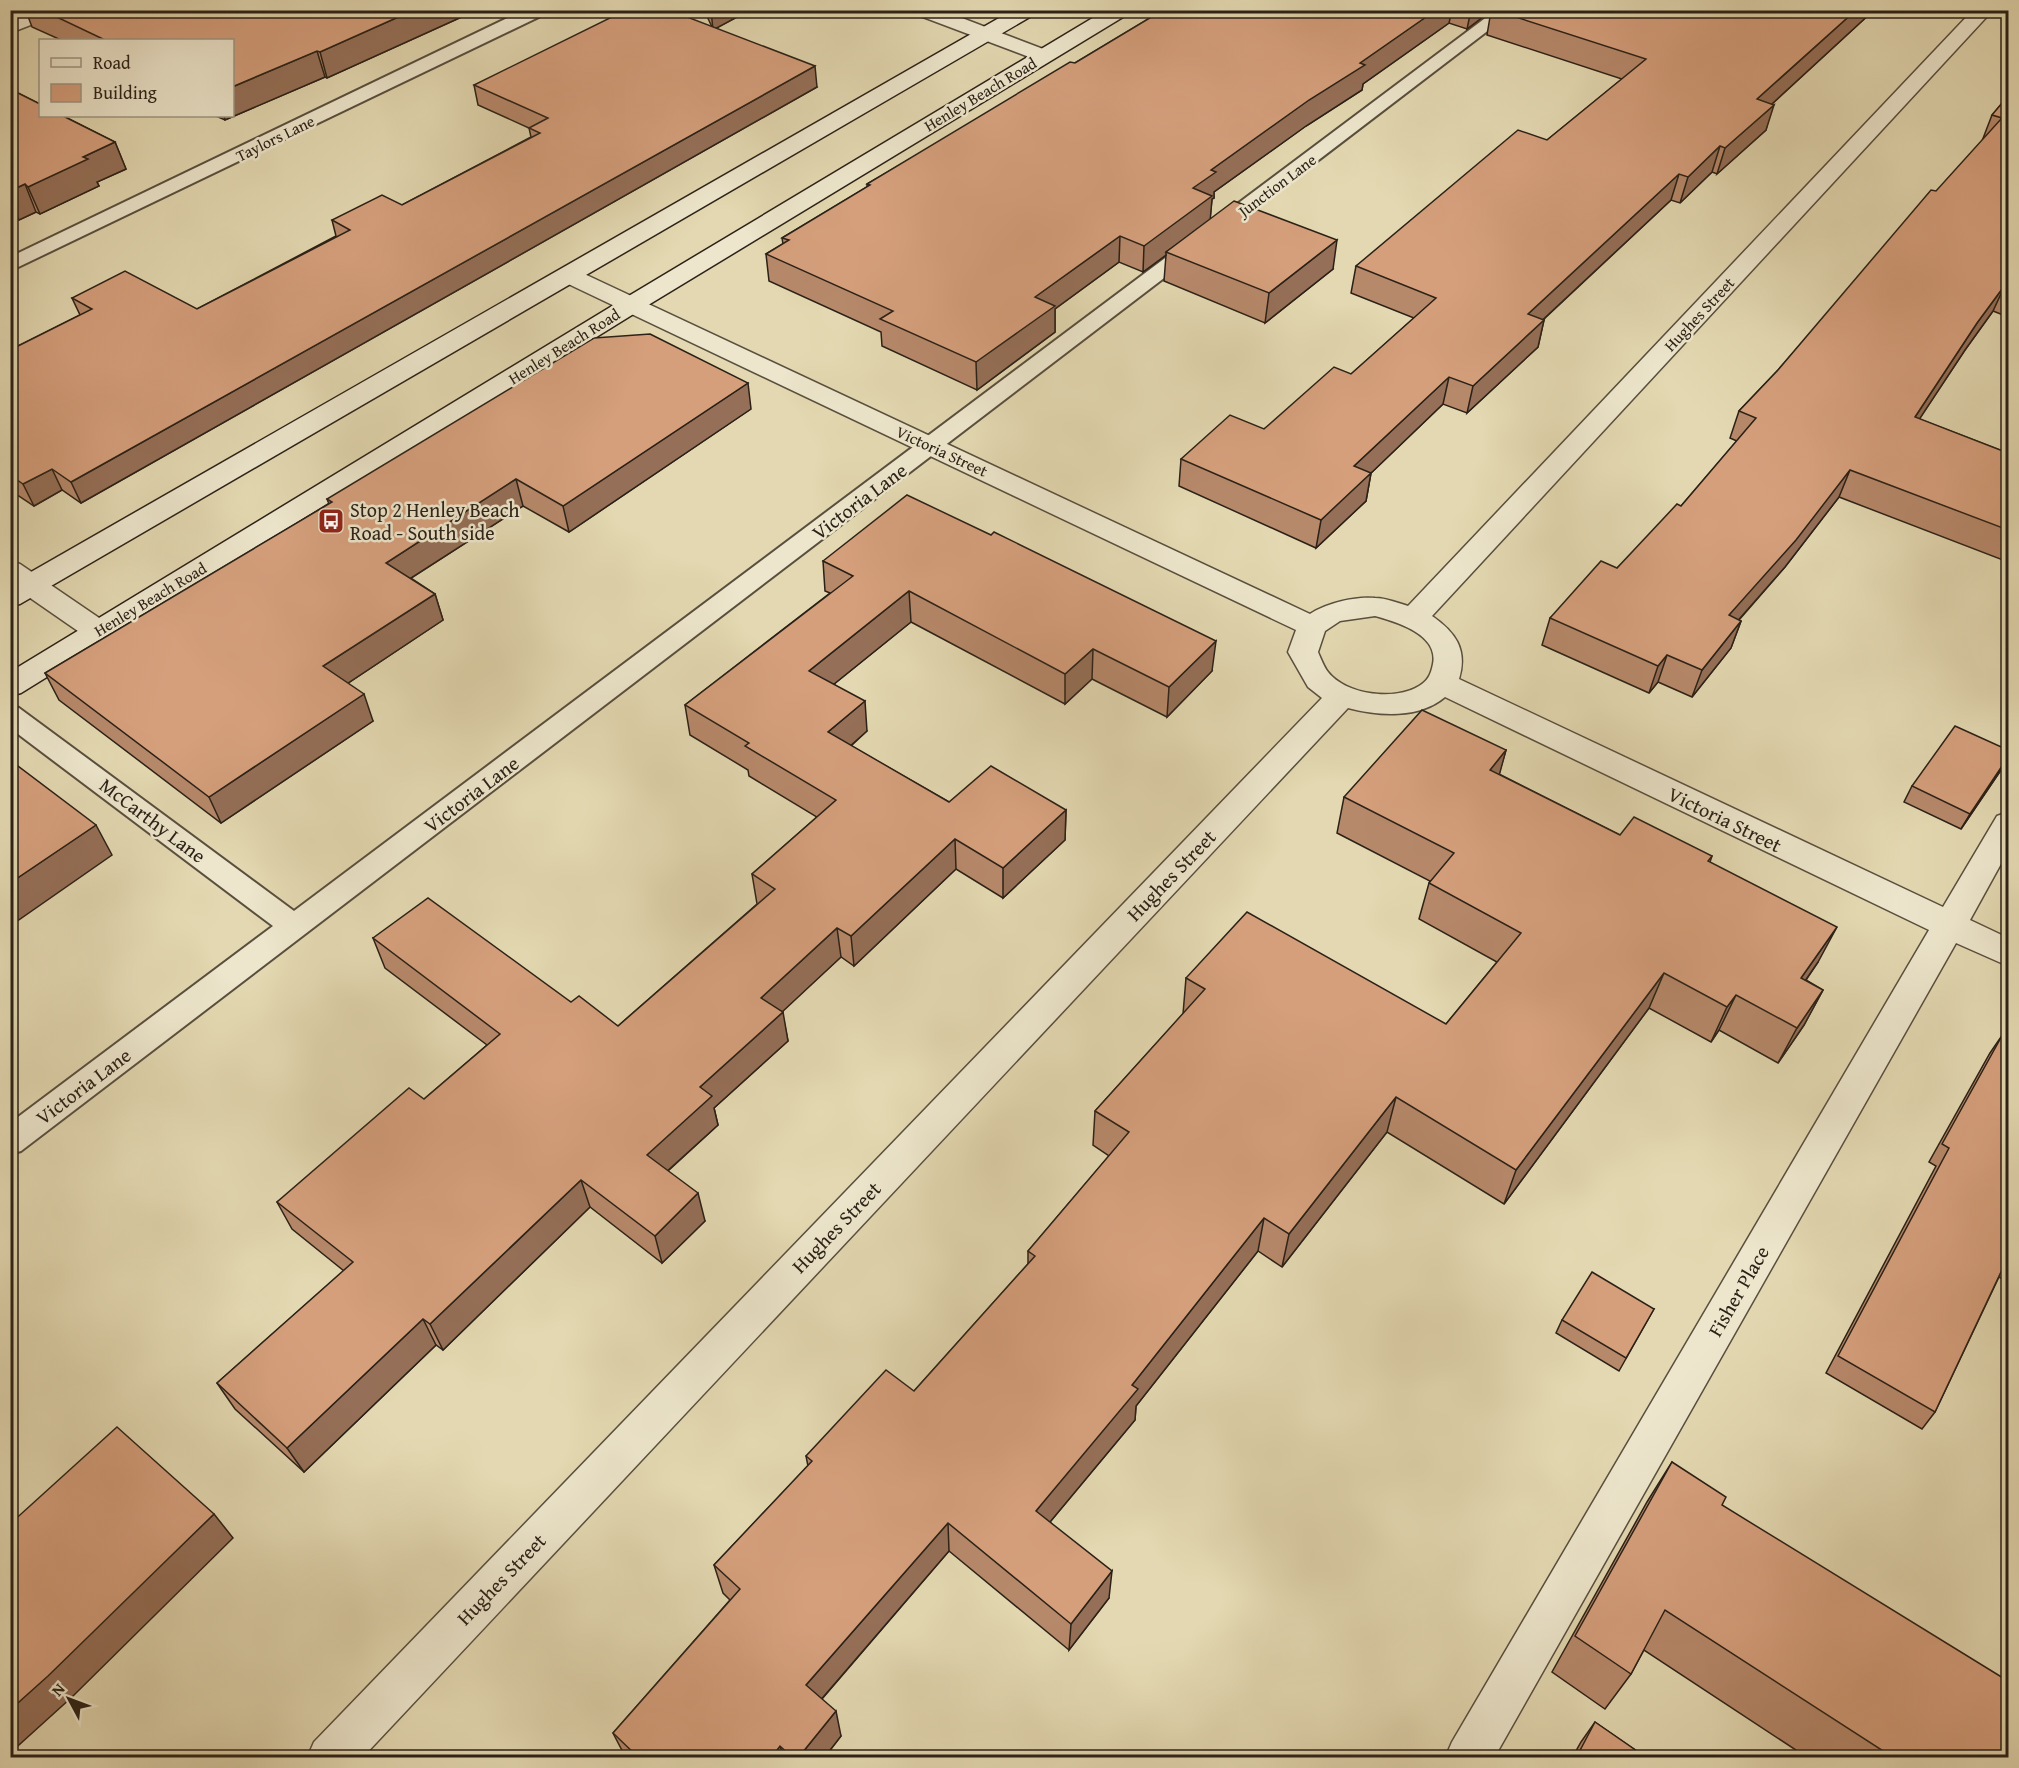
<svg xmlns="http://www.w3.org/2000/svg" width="2019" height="1768" viewBox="0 0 2019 1768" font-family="'Gentium Book Plus',serif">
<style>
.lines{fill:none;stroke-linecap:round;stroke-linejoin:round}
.service-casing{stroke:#594f3e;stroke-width:4}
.minor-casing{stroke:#594f3e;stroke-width:3}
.secondary-casing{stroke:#2b2117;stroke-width:3}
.service{fill:#ede6cc;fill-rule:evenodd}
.minor{fill:#ede6cc;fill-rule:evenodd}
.secondary{fill:#ede6cc;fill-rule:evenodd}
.wall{fill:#b7896b;stroke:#2b2117;stroke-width:1.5}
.shaded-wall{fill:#956f57;stroke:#2b2117;stroke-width:1.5}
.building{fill:#d59f7c;stroke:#2b2117;stroke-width:1.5}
.labels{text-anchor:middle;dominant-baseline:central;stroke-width:5;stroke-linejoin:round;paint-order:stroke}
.far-street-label{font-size:16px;fill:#2b2117;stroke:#ede6cc}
.street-label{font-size:20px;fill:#2b2117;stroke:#ede6cc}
.poi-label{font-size:20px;fill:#2b2117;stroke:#ede6cc;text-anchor:start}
</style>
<rect width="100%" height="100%" fill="#e3d8b1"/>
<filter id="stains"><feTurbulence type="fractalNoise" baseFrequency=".00333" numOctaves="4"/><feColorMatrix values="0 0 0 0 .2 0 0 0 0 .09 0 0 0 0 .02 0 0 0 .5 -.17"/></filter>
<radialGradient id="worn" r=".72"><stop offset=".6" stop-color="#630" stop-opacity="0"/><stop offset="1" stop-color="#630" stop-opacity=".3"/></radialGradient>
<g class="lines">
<!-- service casing -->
<g class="service-casing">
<g id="service">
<path d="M524,10H547L545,14L10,271V257Z"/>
<path d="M1496,10H1515L21,1151L10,1154V1123L273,926L10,728V705L19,708L294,911Z"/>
</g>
</g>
<!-- minor casing -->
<g class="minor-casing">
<g id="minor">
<path d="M33,10H61L59,14L10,33V20Z"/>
<path d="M913,10H941L1051,52L1054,56L1051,60H1037L915,14Z"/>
<path d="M1973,10H1993L1432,616C1455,632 1468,649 1459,679L1943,907L1997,816L2008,812V851L1970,920L2008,938V966L1956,943L1494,1758H1445L1452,1742L1929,930L1445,697C1419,719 1379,716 1348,708L362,1758H307L314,1742L1322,698L1308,687L1288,652L1296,630L562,281L558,276L562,271L570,269L578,271L1310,614C1326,603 1356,596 1375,598C1386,598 1398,603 1408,606ZM1375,616C1396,622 1439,634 1433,664C1431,674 1428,681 1419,686C1395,701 1346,695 1328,672C1324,667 1321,659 1318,652L1325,631L1340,621Z"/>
<path d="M10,561L20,564L108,624L113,631L108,638L98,641L88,638L10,584Z"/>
</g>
</g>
<!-- secondary casing -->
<g class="secondary-casing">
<g id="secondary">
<path d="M1013,10H1037L1035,14L20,604L10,606V584Z"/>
<path d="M1106,10H1130L1128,14L640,310L21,693L10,696V672L622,300Z"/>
</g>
</g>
<!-- service -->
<use href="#service" class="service"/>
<!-- minor -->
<use href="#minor" class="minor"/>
<!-- secondary -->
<use href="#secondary" class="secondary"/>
</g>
<!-- wall -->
<g class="wall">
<path d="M10,10H477L327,78L325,77L225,120L216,116H232V40H61L32,27L26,11L12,17L10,16Z"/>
<path d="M704,10H750L716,28L817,87L81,503L62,490L34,506L10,490V350L80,315L72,298L197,309L336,236L332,220L402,205L531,137L529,128L478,105L474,85L712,27Z"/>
<path d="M1163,10H1874L1772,104L1766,130L1717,174L1712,172L1680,203L1671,200L1543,320H1544L1538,347L1467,413L1443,404L1371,473L1366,501L1316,548L1179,486L1181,459L1264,429L1351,374L1414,318L1351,293L1356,266L1547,140L1622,79L1487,35L1491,11L1467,29L1449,23L1363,84L1362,90L1306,126L1214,192V198L1212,199L1210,219L1333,269L1265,323L1164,281L1166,255L1143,272L1119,262L1055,309V332L977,390L882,346L881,332L769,281L766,254L783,244L782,238L867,187V184L1075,63Z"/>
<path d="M10,89L115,142L126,169L97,182L99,186L40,214L36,212L19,220L10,215Z"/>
<path d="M2008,96V317L1993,311L1965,350L1919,419L2008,453V562L1839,497L1785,567L1739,620L1741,621L1731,648L1692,697L1658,682L1649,693L1542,645L1550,618L1617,568L1681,506L1737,441L1730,438L1739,411L1778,370L1982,141L1992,115Z"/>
<path d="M751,409L569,532L523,506L411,578L435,594L443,620L348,683L373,721L221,823L59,700L45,673L329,504L327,499Z"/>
<path d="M823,561L1212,671L1167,717L1092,679L1065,704L911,622L834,684L867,731L851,746L949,802L1066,810L1065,840L1003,898L956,869L854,966L841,957L782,1011L788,1041L714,1108L718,1125L668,1171L705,1221L662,1263L590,1207L443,1350L436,1345L304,1472L235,1409L217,1383L344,1271L292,1229L277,1202L424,1099L487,1045L385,968L373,938L571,1002L618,1026L757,904L752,874L817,817L749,776L748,770L690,735L685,705L830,593L825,591Z"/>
<path d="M1506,750L1499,774L1620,835L1712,856L1710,862L1818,962L1806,980L1823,990L1804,1025L1778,1063L1719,1030L1711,1042L1649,1008L1504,1204L1387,1132L1282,1267L1258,1251L1136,1406L1135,1420L1050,1522L1109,1598L1069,1650L949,1551L822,1699L841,1736L824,1758H626L613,1733L730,1600L723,1593L714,1565L808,1466L806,1456L914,1391L1028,1264V1251L1109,1156L1093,1145L1095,1111L1183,1014L1186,978L1446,1024L1497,962L1419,919L1429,883L1430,881L1337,833L1344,797Z"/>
<path d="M2003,767L1961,829L1904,802L1912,786Z"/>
<path d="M2003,1034L2008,1037V1282L1999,1277L1935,1412L1922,1429L1826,1373L1936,1166L1929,1162L1990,1053Z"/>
<path d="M1654,1309L1619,1371L1556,1333L1562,1320Z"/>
<path d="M1672,1462L1722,1505L2008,1758H1808L1644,1650L1631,1674L1605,1709L1552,1672L1647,1502Z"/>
<path d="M1595,1722L1647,1758H1572L1581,1742Z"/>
</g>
<!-- shaded-wall -->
<g class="shaded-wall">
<path d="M10,10H26V11L12,17Z"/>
<path d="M414,10H477L327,78L320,52Z"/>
<path d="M711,10H750L713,30Z"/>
<path d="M1436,10H1452L1449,23L1363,84L1362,90L1306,126L1214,192V198L1212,199L1210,222L1166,252V255L1143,272L1144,246L1193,188L1211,170L1360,63Z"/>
<path d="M1471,10H1492L1467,29Z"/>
<path d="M1856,10H1874L1749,125L1757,99Z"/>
<path d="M317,51L325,77L225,120L224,116H232V87Z"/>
<path d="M815,66L817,87L81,503L71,482Z"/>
<path d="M1774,105L1766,130L1717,174L1725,148Z"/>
<path d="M115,142L126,169L97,182L99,186L40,214L28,187L83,157Z"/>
<path d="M1720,146L1712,172L1680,203L1688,177Z"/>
<path d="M1679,174L1671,200L1521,340L1528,314Z"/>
<path d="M25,184L36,212L19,220L10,201V191Z"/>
<path d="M1120,236L1119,262L1055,309V332L977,390L976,362L1035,297Z"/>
<path d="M1337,240L1333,269L1265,323L1269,293Z"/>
<path d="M2005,285L1993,311L1965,350L1903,444L1915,417L1977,323Z"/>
<path d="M1544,320L1538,347L1467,413L1473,386Z"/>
<path d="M1449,377L1443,404L1368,476L1371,473L1366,501L1316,548L1321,520L1354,466Z"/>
<path d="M748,383L751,409L569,532L563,506Z"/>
<path d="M52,469L62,490L34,506L23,484Z"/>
<path d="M1850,470L1839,497L1785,567L1719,642L1729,615Z"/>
<path d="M516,479L523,506L394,589L386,563Z"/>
<path d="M909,591L911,622L813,701L809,671Z"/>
<path d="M435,594L443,620L333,693L323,666Z"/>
<path d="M1741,621L1731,648L1692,697L1702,670Z"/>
<path d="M1216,641L1212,671L1167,717L1169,687Z"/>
<path d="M1093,649L1092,679L1065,704V674Z"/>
<path d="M1667,655L1658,682L1649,693L1658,666Z"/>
<path d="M364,694L373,721L221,823L209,797Z"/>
<path d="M865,701L867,731L831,763L828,732Z"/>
<path d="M1506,750L1496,787L1490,770Z"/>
<path d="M2008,757L2003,767L1961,829L1970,814Z"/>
<path d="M1066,810L1065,840L1003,898V868Z"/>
<path d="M96,825L112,855L10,926V883Z"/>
<path d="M955,839L956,869L854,966L851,936Z"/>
<path d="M1837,927L1818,962L1783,1013L1801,978Z"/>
<path d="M837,928L841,957L766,1027L761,998Z"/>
<path d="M1664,973L1649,1008L1504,1204L1516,1170Z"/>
<path d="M1823,990L1804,1025L1778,1063L1797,1028Z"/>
<path d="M1736,995L1719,1030L1711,1042L1727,1007Z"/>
<path d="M783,1012L788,1041L714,1108L718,1125L654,1183L647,1155L700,1087Z"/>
<path d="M1396,1097L1387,1132L1282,1267L1289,1234Z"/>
<path d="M581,1180L590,1207L443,1350L430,1324Z"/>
<path d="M698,1193L705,1221L662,1263L655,1236Z"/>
<path d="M1264,1218L1258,1251L1136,1406L1135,1420L1035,1540L1036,1511L1132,1385Z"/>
<path d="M423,1319L436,1345L304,1472L287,1448Z"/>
<path d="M214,1514L233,1538L72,1697L10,1753V1710Z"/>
<path d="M948,1523L949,1551L812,1710L806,1685Z"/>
<path d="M1112,1571L1109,1598L1069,1650L1071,1624Z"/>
<path d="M836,1711L841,1736L824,1758H798Z"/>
<path d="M780,1746L784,1758H771Z"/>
</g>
<!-- building -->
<g class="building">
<path d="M42,10H414L320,52L317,51L232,87V40H105Z"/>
<path d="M626,10H669L815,66L71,482L52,469L23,484L10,475V350L92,309L72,298L125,271L197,309L350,230L332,220L382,195L402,205L540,133L529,128L548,118L474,85Z"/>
<path d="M1163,10H1436L1360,63L1365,65L1309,100L1211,170L1216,172L1193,188L1212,196L1144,246L1120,236L1035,297L1055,306L976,362L880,319L893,311L766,254L789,240L782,238L870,185L867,184L1070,62L1075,63Z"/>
<path d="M1494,10H1856L1757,99L1774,105L1725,148L1720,146L1688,177L1679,174L1528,314L1544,320L1473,386L1449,377L1354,466L1371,473L1321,520L1181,459L1230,415L1264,429L1334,367L1351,374L1436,298L1356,266L1518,130L1547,140L1646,59Z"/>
<path d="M10,89L40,104V116H63L115,142L83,157L88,159L28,187L25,184L10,191Z"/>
<path d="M2008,96V286L2005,285L1977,323L1915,417L2008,453V530L1850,470L1796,540L1729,615L1741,621L1702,670L1667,655L1658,666L1550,618L1601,561L1617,568L1677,504L1681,506L1756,418L1739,411L1778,370L1931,190L1936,191L2002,118L1992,115Z"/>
<path d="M1234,201L1337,240L1269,293L1166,252Z"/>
<path d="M650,334L748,383L563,506L516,479L386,563L435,594L323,666L364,694L209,797L45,673L332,502L327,499L594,338Z"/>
<path d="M907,495L991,535L994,532L1216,641L1169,687L1093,649L1065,674L909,591L809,671L865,701L828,732L949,802L991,766L1066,810L1003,868L955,839L851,936L837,928L761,998L783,1012L700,1087L712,1096L647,1155L698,1193L655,1236L581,1180L430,1324L423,1319L287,1448L217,1383L353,1262L277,1202L409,1088L424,1099L500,1034L373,938L428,898L571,1002L579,996L618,1026L775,889L752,874L836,800L745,746L749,743L685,705L853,576L823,561Z"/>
<path d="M1422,710L1506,750L1490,770L1620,835L1634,817L1712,856L1708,861L1837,927L1801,978L1823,990L1797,1028L1736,995L1727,1007L1664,973L1516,1170L1396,1097L1289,1234L1264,1218L1132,1385L1138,1389L1036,1511L1112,1571L1071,1624L948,1523L806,1685L836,1711L798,1758H793L780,1746L771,1758H639L613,1733L740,1589L714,1565L812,1461L806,1456L886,1370L914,1391L1035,1256L1028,1251L1129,1132L1095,1111L1205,989L1186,978L1247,912L1446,1024L1521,933L1429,883L1454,853L1344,797Z"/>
<path d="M1955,726L2008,750V757L1970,814L1912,786Z"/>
<path d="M10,760L96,825L10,883Z"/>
<path d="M2003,1034L2008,1037V1257L1935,1412L1838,1356L1949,1148L1942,1144Z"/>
<path d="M1592,1272L1654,1309L1626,1358L1562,1320Z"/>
<path d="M117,1427L214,1514L48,1676L10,1710V1524Z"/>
<path d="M1672,1462L1726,1497L1722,1505L2008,1681V1758H1894L1665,1610L1631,1674L1575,1636Z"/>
<path d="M1595,1722L1647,1758H1576Z"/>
</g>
<!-- icons -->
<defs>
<g id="bus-square" transform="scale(1.35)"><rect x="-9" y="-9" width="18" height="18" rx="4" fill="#8f2418" stroke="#ede6cc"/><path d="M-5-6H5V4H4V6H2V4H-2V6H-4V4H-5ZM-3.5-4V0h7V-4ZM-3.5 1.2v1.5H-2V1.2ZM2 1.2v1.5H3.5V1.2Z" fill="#fff"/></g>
</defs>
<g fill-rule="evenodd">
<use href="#bus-square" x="331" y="521"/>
</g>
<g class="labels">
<!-- far-street labels -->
<g class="far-street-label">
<text transform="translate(980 94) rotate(-31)">Henley Beach Road</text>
<text transform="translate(275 138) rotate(-26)">Taylors Lane</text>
<text transform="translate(1277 185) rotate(-37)">Junction Lane</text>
<text transform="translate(1699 314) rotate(-47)">Hughes Street</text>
<text transform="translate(564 346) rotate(-32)">Henley Beach Road</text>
<text transform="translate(942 451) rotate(25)">Victoria Street</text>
<text transform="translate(150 599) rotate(-31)">Henley Beach Road</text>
</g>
<!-- street labels -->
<g class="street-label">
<text transform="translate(859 501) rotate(-37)">Victoria Lane</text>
<text transform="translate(471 794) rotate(-37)">Victoria Lane</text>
<text transform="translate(1725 819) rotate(26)">Victoria Street</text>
<text transform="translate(153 820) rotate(37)">McCarthy Lane</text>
<text transform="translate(1171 875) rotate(-46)">Hughes Street</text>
<text transform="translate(83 1086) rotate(-37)">Victoria Lane</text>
<text transform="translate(836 1227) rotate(-46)">Hughes Street</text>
<text transform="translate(1738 1291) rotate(-60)">Fisher Place</text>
<text transform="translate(501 1579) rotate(-46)">Hughes Street</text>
</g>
<!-- poi labels -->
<g class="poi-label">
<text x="350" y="509">Stop 2 Henley Beach<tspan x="350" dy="23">Road - South side</tspan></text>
</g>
</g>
<!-- margin -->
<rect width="2019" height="1768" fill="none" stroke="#e3d8b1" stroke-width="36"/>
<rect x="12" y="12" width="1995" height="1744" fill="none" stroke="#2b2117" stroke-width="3"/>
<rect x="18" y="18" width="1983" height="1732" fill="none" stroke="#2b2117" stroke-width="1.5"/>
<!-- legend -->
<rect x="39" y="39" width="195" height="78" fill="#ede6cc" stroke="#9f9784" stroke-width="1.5"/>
<rect x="51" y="58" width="30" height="9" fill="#ede6cc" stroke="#9f9784" stroke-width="1.5"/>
<text x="93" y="69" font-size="18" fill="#2b2117">Road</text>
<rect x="51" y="84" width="30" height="18" fill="#d59f7c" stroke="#9f9784" stroke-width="1.5"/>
<text x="93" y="99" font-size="18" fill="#2b2117">Building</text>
<!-- north arrow -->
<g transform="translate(69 1699) rotate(311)" stroke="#ede6cc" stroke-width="4.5" paint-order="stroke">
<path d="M0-4.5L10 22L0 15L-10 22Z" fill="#2b2117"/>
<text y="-9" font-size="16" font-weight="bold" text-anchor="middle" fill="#2b2117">N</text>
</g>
<rect width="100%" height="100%" filter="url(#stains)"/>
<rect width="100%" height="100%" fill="url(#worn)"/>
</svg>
